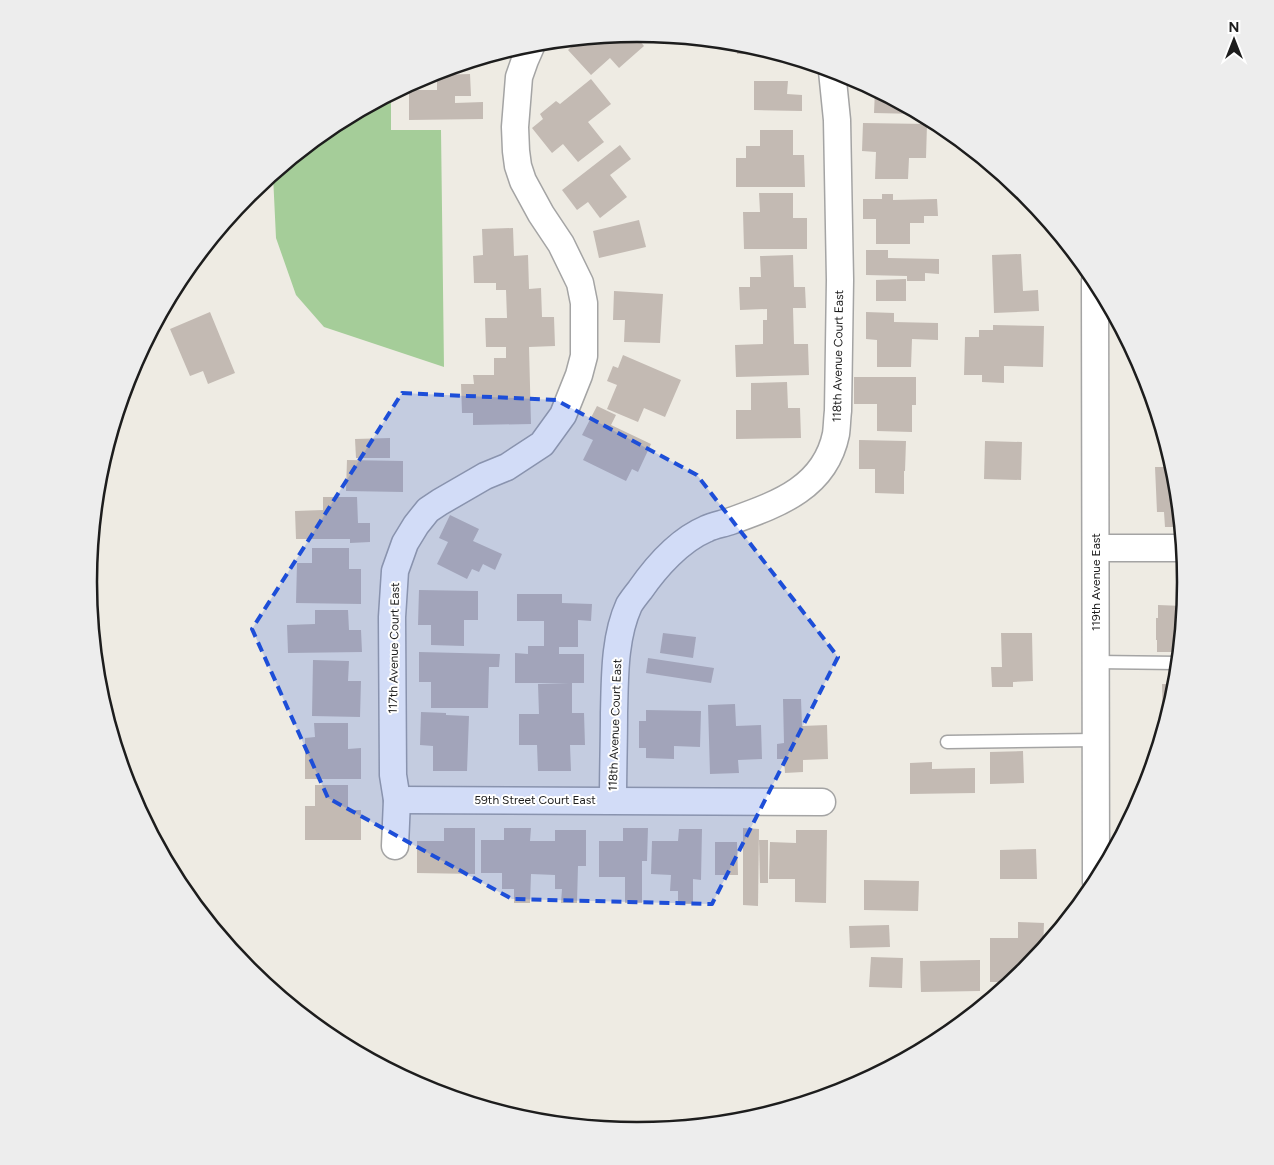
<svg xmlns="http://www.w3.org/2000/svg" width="1274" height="1165" viewBox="0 0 1274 1165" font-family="Figtree,sans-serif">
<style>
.forest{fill:#a5cd99}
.building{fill:#c3bab3}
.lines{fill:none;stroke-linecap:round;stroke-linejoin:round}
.lane-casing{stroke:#a4a4a4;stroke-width:15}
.street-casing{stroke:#a4a4a4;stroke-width:29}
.lane{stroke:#fff;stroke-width:12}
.street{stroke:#fff;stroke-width:26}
.marked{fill:#1d4ed8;fill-opacity:0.2;stroke:#1d4ed8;stroke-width:4;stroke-dasharray:10 6;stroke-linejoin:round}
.labels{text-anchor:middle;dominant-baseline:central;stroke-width:4;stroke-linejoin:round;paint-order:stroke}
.street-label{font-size:12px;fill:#1d1d1d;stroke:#fff}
.rim{fill:none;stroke:#1d1d1d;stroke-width:2.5}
</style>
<rect width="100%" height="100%" fill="#eeebe3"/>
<!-- forest -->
<path class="forest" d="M391,95V130H441L444,367L324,327L296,295L276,238L273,175L332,126Z"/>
<!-- building -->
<g class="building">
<path d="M637,34L645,35L639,40L644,46L619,68L610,58L591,75L568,50L580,39Z"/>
<path d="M737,44L753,47V54H737Z"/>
<path d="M493,55V63H469Z"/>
<path d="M470,74L471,96H455V103L483,102V119L409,120V90H437V75Z"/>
<path d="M591,79L611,104L588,122L604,142L578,162L563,144L552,153L532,128L543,119L540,114L556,101L560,104Z"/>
<path d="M754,81H788L787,94L802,95V111L754,110Z"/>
<path d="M875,90L918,114L874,113Z"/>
<path d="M863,123L927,124L926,158H909L908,179H875L876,152L862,151Z"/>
<path d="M760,130H793V155H804L805,187H736V158H746V146H760Z"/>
<path d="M620,145L631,159L610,175L627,197L600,218L588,202L577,210L562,190Z"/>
<path d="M759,193H793V218H807V249H744L743,212H760Z"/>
<path d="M882,194H893V200L937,199L938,216H924V223H910V244H876V219H863V199H882Z"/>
<path d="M639,220L646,247L599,258L593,231Z"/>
<path d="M513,228L514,256L528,255L529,289L541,288L542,317H554L555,346L529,347L531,424L473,425V413H462L461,384H474L473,375H494V358H506V347H486L485,318H507L506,290H496V283H474L473,256L483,255L482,229Z"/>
<path d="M866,250H888V258L939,259V274L925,273V281H907V276L866,275Z"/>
<path d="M1021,254L1023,291L1038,290L1039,311L994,313L992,255Z"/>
<path d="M793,255L794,287H805L806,308H793L794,344H808L809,375L736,377L735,345L763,344V320H767V309L740,310L739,287H750V277H761L760,256Z"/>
<path d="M906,279V301H876V280Z"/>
<path d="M614,291L663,294L660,343L624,342L625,320H613Z"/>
<path d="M210,312L235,373L208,384L203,371L190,376L170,329Z"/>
<path d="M866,312L894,313V322L938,323V340L912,339L911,367H877V340L866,339Z"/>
<path d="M993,325L1044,326L1043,367L1004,366V383L982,382V375H964L965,337H979V330H993Z"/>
<path d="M623,355L681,380L665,417L644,408L638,422L607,409L617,385L607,381L613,366L618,368Z"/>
<path d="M854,377H916V405H912V432L877,431V404H854Z"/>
<path d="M787,382L788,408H800L801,438L736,439V410H751V383Z"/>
<path d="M597,406L616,415L611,425L651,444L638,472L632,469L626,481L583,460L593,440L582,435Z"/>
<path d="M390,438V458H356L355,439Z"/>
<path d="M859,440L906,441L905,471H904V494L875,493V469H859Z"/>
<path d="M985,441L1022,442L1021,480L984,479Z"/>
<path d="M1170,459L1175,476L1180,527H1165L1164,512H1157L1155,467H1170Z"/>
<path d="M347,460L403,461V492L346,491Z"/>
<path d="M323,497H357L358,523H370V542L350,543V539H296L295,511L323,510Z"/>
<path d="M450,515L479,529L473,541L502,554L495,570L483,564L479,572L472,569L467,579L437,564L448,542L439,538Z"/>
<path d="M312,548H349V569H361V604L296,603L297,563H312Z"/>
<path d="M419,590L478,591V620H464V646L431,645V625H418Z"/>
<path d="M517,594H562V603L592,604L591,621L578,620V647H559V654H584V683H572V713H584L585,745H570L571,771H538L537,745H519V714H539L538,684L569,683H515V653L528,654V646H544V621H517Z"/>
<path d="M1158,605L1183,606L1179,652H1157V640H1156V618H1158Z"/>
<path d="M315,610H348L349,630H361L362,652L288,653L287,625L315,624Z"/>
<path d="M663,633L696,637L693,658L660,653Z"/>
<path d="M1001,633H1032L1033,681L1013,682V687H992L991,667H1002Z"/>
<path d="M419,652L500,654L499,667H489L488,708H431V682H419Z"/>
<path d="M648,658L714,668L711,683L646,673Z"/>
<path d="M313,660L349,661L348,681H361L360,717L312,716Z"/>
<path d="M1162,684H1175V690L1163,729Z"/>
<path d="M783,699H801L802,726L827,725L828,759L803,760V772L785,773L784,759H777V744L784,743Z"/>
<path d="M735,704L736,726L761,725L762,759L738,760L739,773L710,774L708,705Z"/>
<path d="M646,710L701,711L700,747L674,746V759L646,758V748H639V721H646Z"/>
<path d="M421,712L446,713V715L469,716L467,771H433V746L420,745Z"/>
<path d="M314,723H348V749L361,748V779H305V738L315,737Z"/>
<path d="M1023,751L1024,783L990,784V752Z"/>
<path d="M932,762V769L975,768V793L910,794V763Z"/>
<path d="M315,785H348V810H361V840H305V806H315Z"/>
<path d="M444,828H475V874L417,873V841H444Z"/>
<path d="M504,828H531L530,841H555V830H586V866H578L577,903H561L562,889H555V875L531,874L530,903H514V889H502V873H481V840H504Z"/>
<path d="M623,828H648L647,861H642V903H625V877H599V841H623Z"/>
<path d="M743,828L759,829L758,906L743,905Z"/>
<path d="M679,829H702L701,880L693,879V904H678V891H670L671,875L651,874L652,841H678Z"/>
<path d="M796,830H827L826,903L795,902V879H769L770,842L796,843Z"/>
<path d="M759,840H768V883H760Z"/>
<path d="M715,842H737L738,875H715Z"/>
<path d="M1036,849L1037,879H1000V850Z"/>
<path d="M864,880L919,881L918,911L864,910Z"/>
<path d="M1018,922L1044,923L1043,948L1042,950H1037V956L1020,974H1011V982H990V938H1018Z"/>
<path d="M889,925L890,947L850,948L849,926Z"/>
<path d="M871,957L903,958L902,988L869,987Z"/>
<path d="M980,960V991L921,992L920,961Z"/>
</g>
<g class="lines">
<!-- lane casing -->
<g class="lane-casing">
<g id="lane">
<path d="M1096,662L1178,663"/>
<path d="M947,742L1096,740"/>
</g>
</g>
<!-- street casing -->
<g class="street-casing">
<g id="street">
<path d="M1095,281L1096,882"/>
<path d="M1096,548H1182"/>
<path d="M397,800L822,802"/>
<path d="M613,800C613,771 614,742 614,713C615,678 614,638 629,605C632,600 636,595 640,590C656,567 680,540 706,529C714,525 723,524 731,521C778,504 825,488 836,434C837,427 837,419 838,411L840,280L837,120L832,71"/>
<path d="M395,846L397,800L393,775L392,617L395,571L405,543L416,525L428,510L440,502L485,476L507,467L542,444L563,415L579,375L584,356V303L580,283L561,244L541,214L523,181L518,166L516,151L515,127L519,77L525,60L532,44"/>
</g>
</g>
<!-- lane -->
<use href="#lane" class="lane"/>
<!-- street -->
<use href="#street" class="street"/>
</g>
<!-- marked area -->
<path class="marked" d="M402,393L556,400L697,475L838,657L712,904L512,899L328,798L252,629Z"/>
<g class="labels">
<!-- street labels -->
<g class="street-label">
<text transform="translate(838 356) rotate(-89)">118th Avenue Court East</text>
<text transform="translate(1096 582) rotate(-90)">119th Avenue East</text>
<text transform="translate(394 648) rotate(-89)">117th Avenue Court East</text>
<text transform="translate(615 725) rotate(-88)">118th Avenue Court East</text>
<text x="535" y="800">59th Street Court East</text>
</g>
</g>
<!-- crop -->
<path d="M0 0H1274V1165H0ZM97 582a540 540 0 1 1 1080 0a540 540 0 1 1-1080 0Z" fill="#ededed" fill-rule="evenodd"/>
<path class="rim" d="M97 582a540 540 0 1 1 1080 0a540 540 0 1 1-1080 0Z"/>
<!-- north arrow -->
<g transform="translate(1234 40)" stroke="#ffffff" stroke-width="4" paint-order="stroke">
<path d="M0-4L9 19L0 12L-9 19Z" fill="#1d1d1d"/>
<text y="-8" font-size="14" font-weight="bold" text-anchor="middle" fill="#1d1d1d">N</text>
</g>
</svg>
